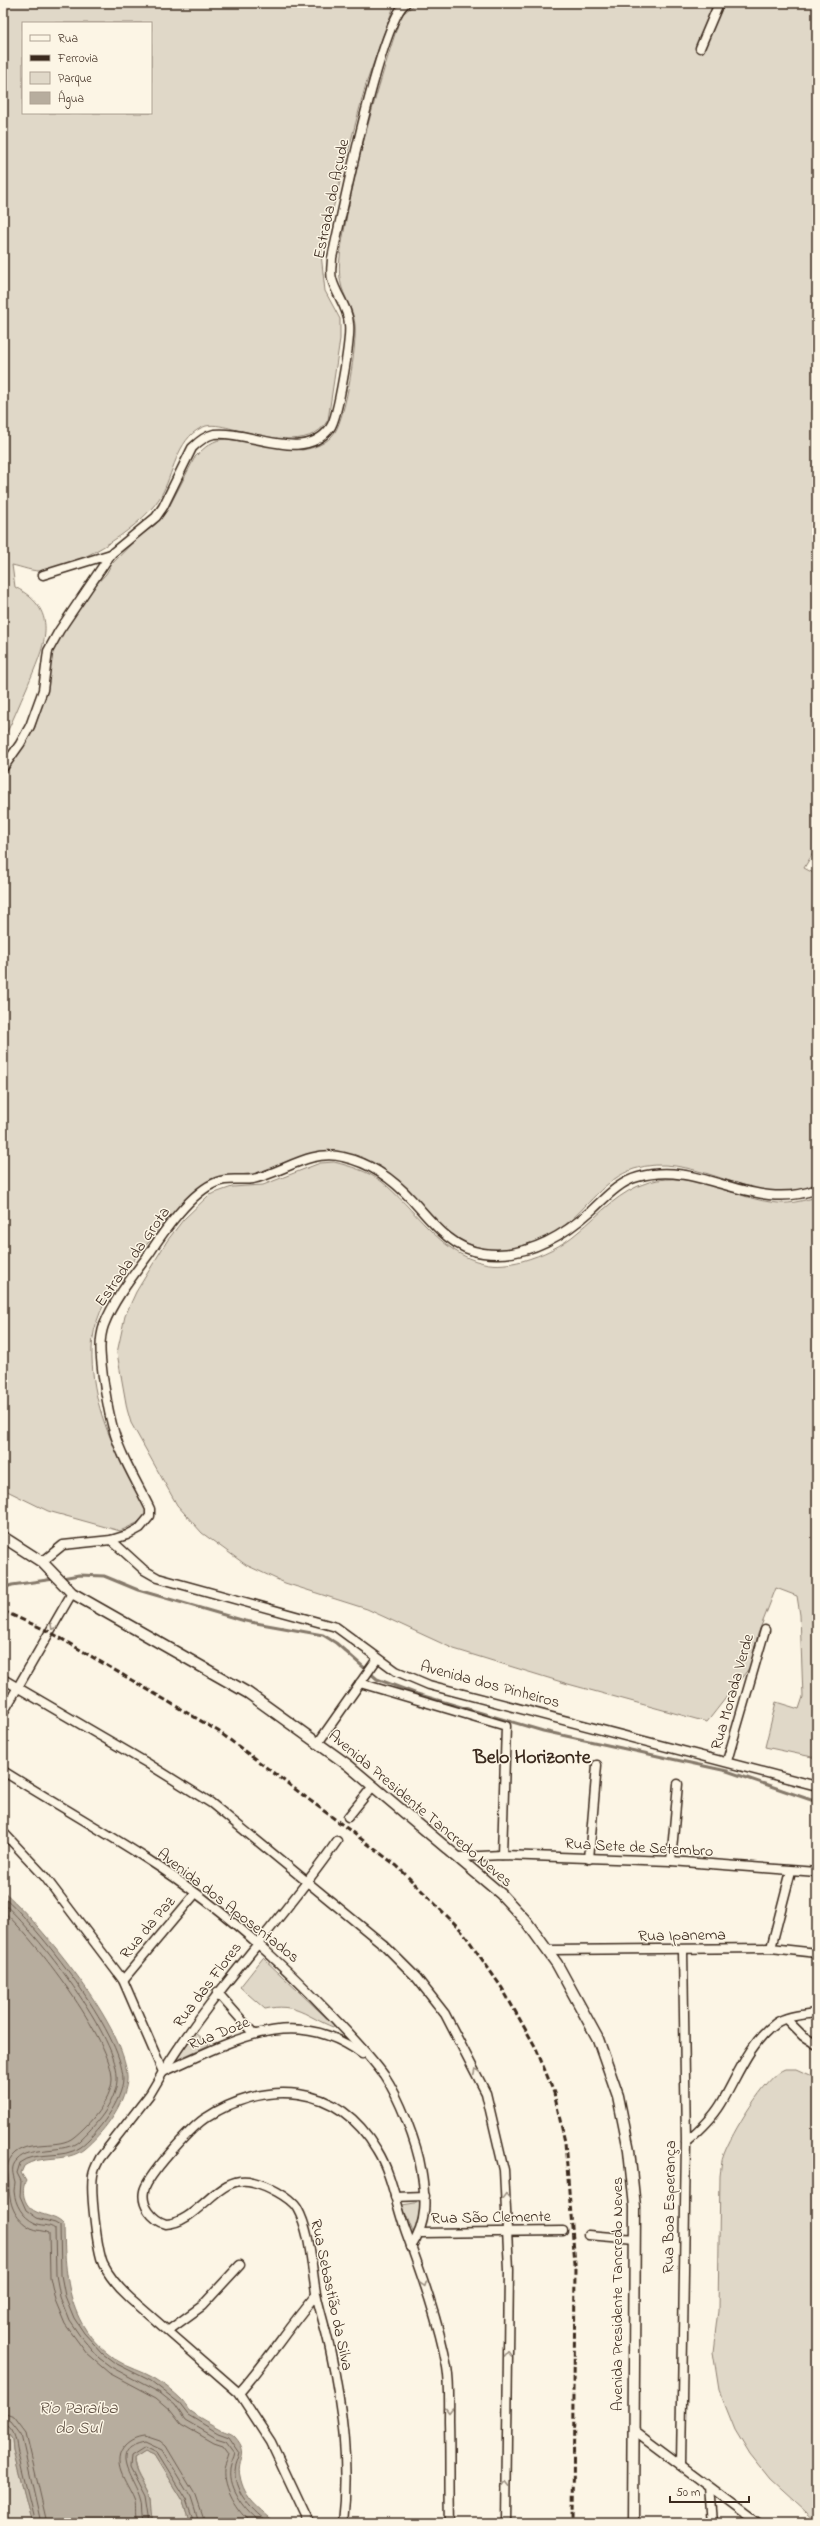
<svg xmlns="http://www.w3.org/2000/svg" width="820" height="2526" viewBox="0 0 820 2526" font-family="'Indie Flower',sans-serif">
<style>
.green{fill:#e0d8c8;stroke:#8e8173;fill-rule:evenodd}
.water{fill:#b7ad9e;stroke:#85796b}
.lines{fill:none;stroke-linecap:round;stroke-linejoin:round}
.shore{stroke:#6d5e51;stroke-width:1}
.stream{stroke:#85796b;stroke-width:3}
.minor-casing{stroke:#3b2a1e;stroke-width:11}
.tertiary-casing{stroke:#3b2a1e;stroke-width:13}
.minor{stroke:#fcf5e5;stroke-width:8}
.tertiary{stroke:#fcf5e5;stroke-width:10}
.rail{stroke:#3b2a1e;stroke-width:3;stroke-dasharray:6 3;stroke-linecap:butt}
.oneway{stroke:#9c9082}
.labels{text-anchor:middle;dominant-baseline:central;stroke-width:3;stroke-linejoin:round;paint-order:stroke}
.street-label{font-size:16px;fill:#3b2a1e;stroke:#fcf5e5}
.water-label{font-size:17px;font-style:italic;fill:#605144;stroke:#fcf5e5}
.district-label{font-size:20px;font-weight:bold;fill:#3b2a1e;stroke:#fcf5e5}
</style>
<rect width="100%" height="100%" fill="#fcf5e5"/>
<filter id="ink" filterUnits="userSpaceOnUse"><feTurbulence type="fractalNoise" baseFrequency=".025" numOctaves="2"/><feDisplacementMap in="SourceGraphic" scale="8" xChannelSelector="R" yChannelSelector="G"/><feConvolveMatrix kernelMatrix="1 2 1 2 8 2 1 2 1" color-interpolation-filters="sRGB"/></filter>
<g filter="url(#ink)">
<!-- green -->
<g class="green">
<path d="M3,3H395L366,84L321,254L325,291L340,319V339L328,420C309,452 263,435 233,429C225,427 215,424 206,426C179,434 174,470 163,492C147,525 80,566 44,571C33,572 22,567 12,565L15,587C63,612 43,648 27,687C19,705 12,723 3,740ZM23,23H151V113H23Z"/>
<path d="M417,3H817V851L815,850L804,868L817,875V1185C811,1187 803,1190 797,1191C741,1199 690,1151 634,1169C604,1179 587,1208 564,1226C550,1237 534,1243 517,1247C495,1253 477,1249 457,1238L356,1157C314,1141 296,1162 258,1174C240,1180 223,1173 205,1183C190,1192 180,1205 169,1219C138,1255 93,1299 92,1349C91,1391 104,1428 123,1465C131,1479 143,1495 146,1511L145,1516L137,1523L120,1531L48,1511L3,1489V773L35,727L51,655L65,629L87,594L106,574L111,565L136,539L156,524L168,509L195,457C205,447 213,439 227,439L302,450C315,448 328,443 335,432C346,414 357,346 355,325C354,312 346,300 342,288C337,271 340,254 343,237C355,162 378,87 401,15Z"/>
<path d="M334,1162C350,1166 367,1171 381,1181C414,1207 440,1254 484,1263C496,1266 510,1264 522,1261C543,1255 562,1246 578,1232C601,1213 619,1191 649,1182C694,1169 735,1200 779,1203C791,1204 805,1200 817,1197V1758L765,1747L776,1702L799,1709L803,1697L800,1615L797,1596L776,1588L758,1634L750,1667L707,1722L568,1684L454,1649L367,1609L285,1583L246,1565L202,1533L177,1505L131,1423L127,1409L117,1353L125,1316L136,1292L167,1241L183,1220L209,1195L232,1187L263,1185L320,1163Z"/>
<path d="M263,1958L334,2025L333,2027C307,2017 296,2002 265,2009L240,1987Z"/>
<path d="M195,2033L209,2045L176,2060Z"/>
<path d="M785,2069H797L817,2078V2523L770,2480L750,2455L735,2430L719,2390L713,2352L718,2310L720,2176C721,2169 721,2161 724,2154C731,2135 766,2075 785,2069Z"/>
<path d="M421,2202L415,2237L402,2205Z"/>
<path d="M3,2427L12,2439L13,2450L32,2523H3Z"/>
<path d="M145,2451L154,2455L183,2502L190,2523H154C149,2514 152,2505 149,2496C144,2482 134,2473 134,2458Z"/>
</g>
<!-- water -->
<path class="water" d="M3,1891C39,1922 131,2033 127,2081C124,2106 102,2134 84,2149C67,2163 41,2154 24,2166L21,2173L26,2181C23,2186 23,2191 24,2197C30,2219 52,2211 64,2225C65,2279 68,2329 118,2361C129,2368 142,2371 154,2378C164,2384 174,2392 182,2400C186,2404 187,2410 191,2412C199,2418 211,2424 220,2429C226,2433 231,2432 235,2437C251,2455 236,2460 240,2476C244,2499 260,2509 276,2523H190L183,2502L154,2455L145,2451L134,2458C133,2473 144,2482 149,2496C152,2505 149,2514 154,2523H32L13,2450L12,2439L3,2427Z"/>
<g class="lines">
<!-- shore -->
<g class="shore">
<path d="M3,1896C38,1927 122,2032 123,2079C123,2100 97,2134 80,2147C63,2160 37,2150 20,2163L17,2173L21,2181L20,2196L26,2210L37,2218L55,2223L60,2226L61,2275L65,2296L74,2318L84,2333L103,2354L115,2363L151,2381L178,2402L188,2415L218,2433L229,2437L240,2453C239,2460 235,2465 235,2472C234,2493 254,2512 269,2523"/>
<path d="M3,1903C35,1931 121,2039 117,2081C115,2104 95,2126 79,2141C66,2154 30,2145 17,2160C10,2167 13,2174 15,2182C15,2185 14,2188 14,2191C15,2204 22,2217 35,2223C41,2226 49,2224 55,2229L56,2275L60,2297L69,2320L80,2336L99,2358L111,2367L160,2393L175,2405L185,2420L216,2438L226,2441L235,2453C234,2459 231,2463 230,2469C227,2489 246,2512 261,2523"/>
<path d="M3,1911C33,1937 113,2041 112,2080C111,2100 89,2125 74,2137C59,2150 27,2138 12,2156C4,2166 9,2174 9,2185C9,2203 14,2219 31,2228C37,2231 44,2230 49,2233L50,2277L55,2300L65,2324L87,2354L109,2373L156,2398L170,2410L181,2424L214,2443L223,2446L229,2454C228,2459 225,2464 224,2469C222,2488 237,2511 251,2523"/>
<path d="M3,2413L14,2417L26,2433L47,2523"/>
<path d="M3,2419L11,2422L21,2435L41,2523"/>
<path d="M3,2424C14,2426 16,2440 17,2449L35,2523"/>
<path d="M137,2523C134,2515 137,2506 134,2499C127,2482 109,2462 126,2445C131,2440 137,2437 145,2436L160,2441L166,2446L196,2496L205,2523"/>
<path d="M144,2523C140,2515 143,2507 140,2499C135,2480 106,2449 145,2442L162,2450L191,2498L199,2523"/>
<path d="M149,2523L145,2497L130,2468L131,2456L145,2447L157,2453L186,2500L194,2523"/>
</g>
<!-- stream -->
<g class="stream">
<path d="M62,1578L79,1575L104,1576L138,1590L245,1621L323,1635L336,1643L377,1679L417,1694L543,1731L727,1771L817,1802"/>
<path d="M3,1588L12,1585L54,1579"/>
</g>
<!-- minor casing -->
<g class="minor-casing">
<g id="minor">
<path d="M700,48L719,3"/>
<path d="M43,575L111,554"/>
<path d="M3,768L20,744L30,726L43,690L48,651L59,631L111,554L156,517L163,507L192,448C198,442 205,436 214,434C249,430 304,464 330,428C338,418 351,338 349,324C348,307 336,295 332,279C330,273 332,264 332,258C341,218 381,19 406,3"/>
<path d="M111,1540L144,1570L158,1578L336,1627L396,1671L429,1685L817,1786"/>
<path d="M42,1562L63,1545L111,1540L127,1535L140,1528L150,1516V1509C141,1490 130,1472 122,1453C111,1429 107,1403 103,1377C101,1359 98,1342 104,1325C114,1299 133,1276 149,1254C163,1232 192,1191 217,1182C228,1177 241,1181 253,1179C284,1172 310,1149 343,1157C371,1163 394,1180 413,1201C432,1222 452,1249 483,1253C524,1259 562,1237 592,1210C606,1197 619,1182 638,1177C701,1159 753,1214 817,1189"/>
<path d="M3,1679L147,1763L211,1803L384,1945L416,1977L445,2014L486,2093L504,2170L509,2270L506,2523"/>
<path d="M360,1683L506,1726L502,1855"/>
<path d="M3,1713L72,1593"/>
<path d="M318,1743L377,1659"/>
<path d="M727,1761L765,1630"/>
<path d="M3,1771C51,1801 100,1829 147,1859C213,1901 277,1958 330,2014C348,2033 368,2053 384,2075C399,2097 417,2143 421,2169C426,2198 428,2222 411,2247"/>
<path d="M348,1817L373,1786"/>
<path d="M3,1832L45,1877L123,1980L163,2072L150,2094L100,2158C97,2164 94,2169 93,2175C90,2191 97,2249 103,2264C110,2278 119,2288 130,2298L239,2393L271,2442L309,2523"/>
<path d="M459,1857L502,1855L671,1861L817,1872"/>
<path d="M589,1859L597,1765"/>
<path d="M671,1861L678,1784"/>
<path d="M771,1948L791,1871"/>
<path d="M548,1950L771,1948L817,1953"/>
<path d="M123,1980L195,1894"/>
<path d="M217,1992L253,2033"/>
<path d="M786,2019L803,2036L817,2045"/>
<path d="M163,2072C214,1989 282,1921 337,1841"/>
<path d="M163,2072C231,2042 293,2003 362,2054"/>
<path d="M686,2142C699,2131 712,2119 721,2104C737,2077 749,2043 776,2023C786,2016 805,2014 817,2013"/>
<path d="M395,2197L425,2196"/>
<path d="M421,2233L563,2231"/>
<path d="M588,2235L635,2239"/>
<path d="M169,2330L202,2306L240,2265"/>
<path d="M239,2393C267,2362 289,2326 316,2295"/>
<path d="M634,2430L758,2523"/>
<path d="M681,2465L686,2142L683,1950"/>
<path d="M710,2488L713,2523"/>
<path d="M343,2523C350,2465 342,2406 330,2349C326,2330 320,2312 316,2293C311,2265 311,2233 297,2208C290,2197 266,2185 253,2182C218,2172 199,2223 166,2224C152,2220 141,2205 144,2191C147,2176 191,2128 204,2119C265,2079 337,2082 377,2150C392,2174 396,2205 406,2232C421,2273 439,2323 447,2367C450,2385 449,2403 449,2421C450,2455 449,2489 450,2523"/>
</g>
</g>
<!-- tertiary casing -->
<g class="tertiary-casing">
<path id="tertiary" d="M3,1537L42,1562L72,1593L248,1693L348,1765L501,1894L526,1921L557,1964L598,2039L618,2096L629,2150L635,2207L633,2523"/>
</g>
<!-- minor -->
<use href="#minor" class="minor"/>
<!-- tertiary -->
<use href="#tertiary" class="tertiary"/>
<!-- rail -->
<path class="rail" d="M3,1611L50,1632L218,1731L397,1866L463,1932L502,1988L536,2048L554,2093L565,2142L575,2264L573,2523"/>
</g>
<!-- one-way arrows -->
<defs><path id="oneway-chevron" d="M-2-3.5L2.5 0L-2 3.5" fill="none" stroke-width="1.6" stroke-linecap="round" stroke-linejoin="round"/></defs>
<g class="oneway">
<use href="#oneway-chevron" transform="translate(53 1627) rotate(119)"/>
<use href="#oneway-chevron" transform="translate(476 2071) rotate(-116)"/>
<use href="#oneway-chevron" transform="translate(506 2196) rotate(-92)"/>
<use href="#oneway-chevron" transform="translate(424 2284) rotate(73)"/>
<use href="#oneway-chevron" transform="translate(508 2354) rotate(-90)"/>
<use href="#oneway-chevron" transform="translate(449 2410) rotate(90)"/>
<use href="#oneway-chevron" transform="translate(506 2484) rotate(-89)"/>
</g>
</g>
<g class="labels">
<!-- street labels -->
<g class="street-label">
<text transform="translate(332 199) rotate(-78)">Estrada do Açude</text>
<text transform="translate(133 1257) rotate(-55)">Estrada da Grota</text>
<text transform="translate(490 1685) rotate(15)">Avenida dos Pinheiros</text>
<text transform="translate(733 1692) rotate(-74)">Rua Morada Verde</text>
<text transform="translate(420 1809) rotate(40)">Avenida Presidente Tancredo Neves</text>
<text transform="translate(639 1848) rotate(3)">Rua Sete de Setembro</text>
<text transform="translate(228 1906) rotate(38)">Avenida dos Aposentados</text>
<text transform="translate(148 1928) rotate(-50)">Rua da Paz</text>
<text transform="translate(682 1936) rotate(-1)">Rua Ipanema</text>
<text transform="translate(208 1985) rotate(-53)">Rua das Flores</text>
<text transform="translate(219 2034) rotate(-22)">Rua Doze</text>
<text transform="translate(670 2207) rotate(-89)">Rua Boa Esperança</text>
<text transform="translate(491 2218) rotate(-1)">Rua São Clemente</text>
<text transform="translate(618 2294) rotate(-90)">Avenida Presidente Tancredo Neves</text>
<text transform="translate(331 2295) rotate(78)">Rua Sebastião da Silva</text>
</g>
<!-- water labels -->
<g class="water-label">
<text x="78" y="2408">Rio Paraiba<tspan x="78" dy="20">do Sul</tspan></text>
</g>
<!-- district labels -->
<g class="district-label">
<text x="532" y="1758">Belo Horizonte</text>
</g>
</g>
<!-- margin -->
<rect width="820" height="2526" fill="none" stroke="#fcf5e5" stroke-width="16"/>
<rect x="8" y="8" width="804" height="2510" fill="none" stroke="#3b2a1e" stroke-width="1.5" filter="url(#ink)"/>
<!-- legend -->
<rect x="22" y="22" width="130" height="92" fill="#fcf5e5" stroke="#afa495"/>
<rect x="30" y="35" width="20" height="6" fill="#fcf5e5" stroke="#afa495"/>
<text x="58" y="42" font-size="12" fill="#3b2a1e">Rua</text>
<rect x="30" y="55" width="20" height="6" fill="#3b2a1e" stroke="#afa495"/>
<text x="58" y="62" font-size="12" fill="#3b2a1e">Ferrovia</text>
<rect x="30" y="72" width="20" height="12" fill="#e0d8c8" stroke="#afa495"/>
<text x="58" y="82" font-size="12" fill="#3b2a1e">Parque</text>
<rect x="30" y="92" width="20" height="12" fill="#b7ad9e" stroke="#afa495"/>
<text x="58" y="102" font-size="12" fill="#3b2a1e">Água</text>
<!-- scale -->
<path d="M670 2496v6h79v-6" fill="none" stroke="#3b2a1e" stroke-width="2"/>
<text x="676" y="2496" font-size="12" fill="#3b2a1e" stroke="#fcf5e5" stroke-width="3" paint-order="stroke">50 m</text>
</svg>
